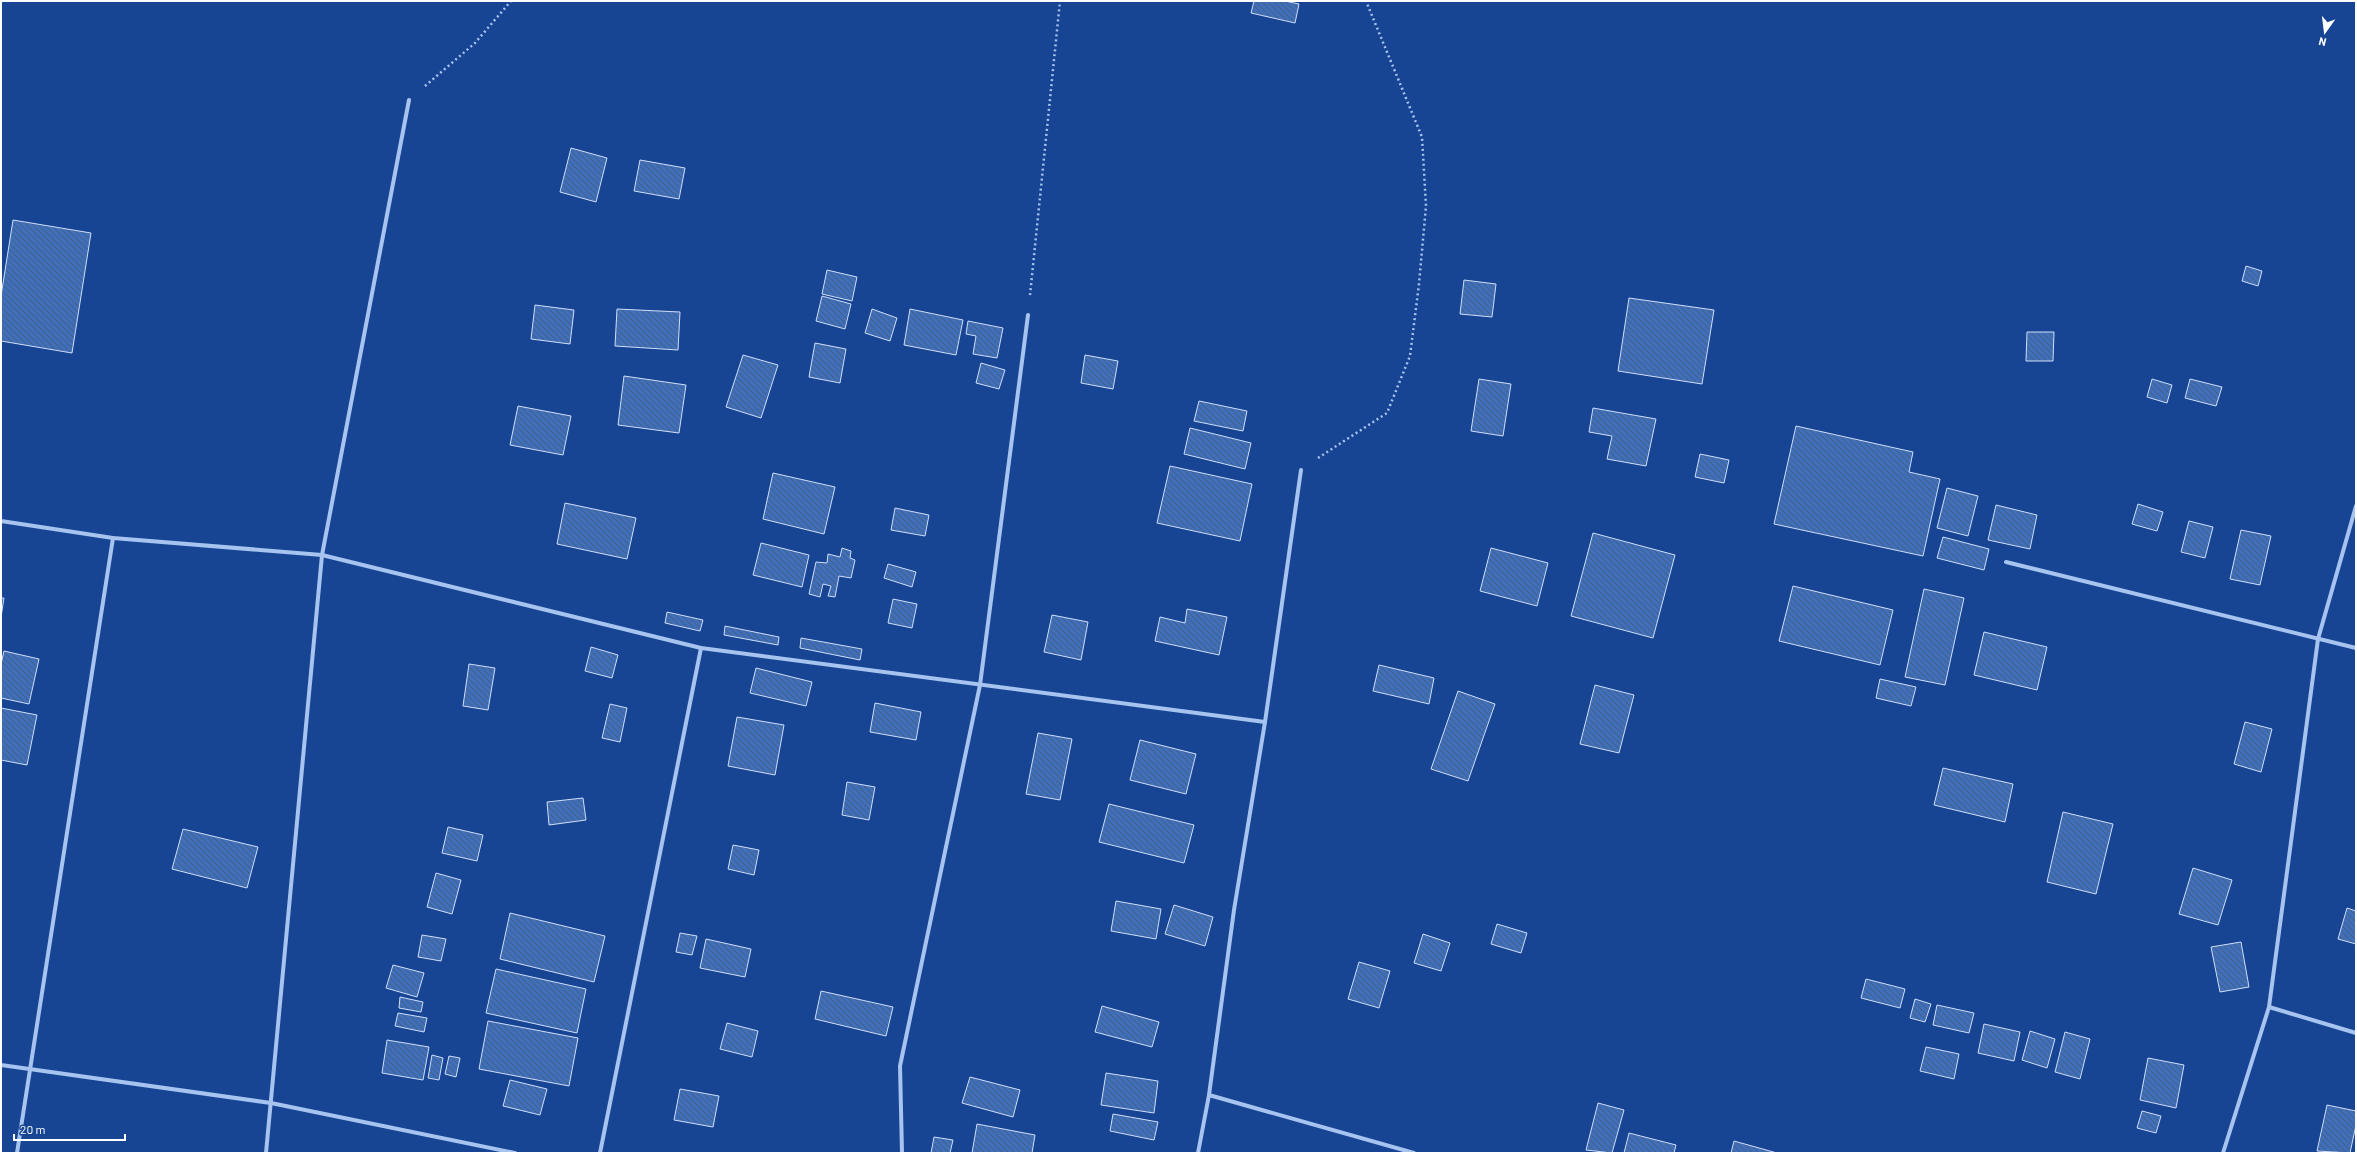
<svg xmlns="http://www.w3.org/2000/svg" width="2357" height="1154" viewBox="0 0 2357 1154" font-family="Barlow,sans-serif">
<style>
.building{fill:url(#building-back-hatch);stroke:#cedffb}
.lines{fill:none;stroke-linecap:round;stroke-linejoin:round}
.path{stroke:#a7c3f0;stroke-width:2.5;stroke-dasharray:2 3;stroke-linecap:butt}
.street{stroke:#a7c3f0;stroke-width:4}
</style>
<defs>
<pattern id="building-back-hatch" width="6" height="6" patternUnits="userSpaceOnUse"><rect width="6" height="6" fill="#406fba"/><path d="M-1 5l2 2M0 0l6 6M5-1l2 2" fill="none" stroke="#475c7e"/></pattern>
</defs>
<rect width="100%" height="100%" fill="#174593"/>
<!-- building -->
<g class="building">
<path d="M1254,1H1285L1299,4L1295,23L1251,13Z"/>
<path d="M571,148L607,158L596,202L560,192Z"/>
<path d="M640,160L685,168L679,199L634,191Z"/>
<path d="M13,220L91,233L72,353L1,341V296Z"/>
<path d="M2246,266L2262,271L2258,286L2242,281Z"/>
<path d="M827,270L857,277L852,301L822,294Z"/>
<path d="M1464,280L1496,284L1492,317L1460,314Z"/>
<path d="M822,296L851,304L845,329L816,321Z"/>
<path d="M1629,298L1714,310L1702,384L1618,371Z"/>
<path d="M535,305L574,310L570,344L531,339Z"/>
<path d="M617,309L680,312L678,350L615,346Z"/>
<path d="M872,309L897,318L890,341L865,333Z"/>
<path d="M910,309L963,320L956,355L904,345Z"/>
<path d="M968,321L1003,328L997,358L973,354L976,336L966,334Z"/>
<path d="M2027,332H2054L2053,361H2026Z"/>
<path d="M815,343L846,349L840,383L809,377Z"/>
<path d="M743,355L778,365L761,418L726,407Z"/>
<path d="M1085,355L1118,361L1113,389L1081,383Z"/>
<path d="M981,363L1005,370L999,389L976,383Z"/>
<path d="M624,376L686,385L679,433L618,425Z"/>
<path d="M1479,379L1511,384L1503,436L1471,431Z"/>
<path d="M2152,379L2172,385L2167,403L2147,397Z"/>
<path d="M2190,379L2222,387L2216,406L2185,398Z"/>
<path d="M1199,401L1247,411L1243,431L1194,421Z"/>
<path d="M518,406L571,416L563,455L510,445Z"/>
<path d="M1593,408L1656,419L1646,466L1607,459L1612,436L1589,432Z"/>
<path d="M1796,426L1913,452L1909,472L1940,479L1923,556L1774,524Z"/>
<path d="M1190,428L1251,443L1245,469L1184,454Z"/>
<path d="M1700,454L1729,460L1724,483L1695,477Z"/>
<path d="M1170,466L1252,484L1240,541L1157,523Z"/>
<path d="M773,473L835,487L824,534L763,519Z"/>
<path d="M1947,488L1978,496L1968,536L1937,528Z"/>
<path d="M565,503L636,518L627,559L557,544Z"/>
<path d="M2138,504L2163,512L2157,531L2132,524Z"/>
<path d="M1996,505L2037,515L2030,549L1988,540Z"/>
<path d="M895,508L929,515L925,536L891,530Z"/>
<path d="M2189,521L2213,527L2205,558L2181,552Z"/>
<path d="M2241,530L2271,536L2260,585L2230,579Z"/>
<path d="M1593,533L1675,555L1653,638L1571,616Z"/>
<path d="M1943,537L1989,549L1984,570L1937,558Z"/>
<path d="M761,543L809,555L802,587L753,575Z"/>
<path d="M842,548L851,551L850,558L855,560L851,578L839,576L835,597L828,596L831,586L823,584L820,597L809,594L816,562L827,563L828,554L840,557Z"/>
<path d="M1491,548L1548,563L1537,606L1480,591Z"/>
<path d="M888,564L916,572L912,587L884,578Z"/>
<path d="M1793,586L1893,610L1880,665L1779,641Z"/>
<path d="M1924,589L1964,598L1945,685L1905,677Z"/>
<path d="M1,598H4L1,617Z"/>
<path d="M893,599L917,604L912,628L888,623Z"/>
<path d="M1187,609L1227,617L1219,655L1155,641L1160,617L1185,623Z"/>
<path d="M667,612L703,620L700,631L665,623Z"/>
<path d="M1052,615L1088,622L1081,660L1044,652Z"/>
<path d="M725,626L779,637L778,645L724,635Z"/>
<path d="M1984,632L2047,647L2037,690L1974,675Z"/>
<path d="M801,638L862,649L860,660L800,648Z"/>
<path d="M591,647L618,655L612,678L585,671Z"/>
<path d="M4,651L39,659L29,704L1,698V664Z"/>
<path d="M469,664L495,668L488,710L463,706Z"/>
<path d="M1379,665L1434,678L1429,704L1373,691Z"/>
<path d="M756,668L812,682L806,706L750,693Z"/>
<path d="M1880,679L1916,687L1911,706L1876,698Z"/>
<path d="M1595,685L1634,695L1619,753L1580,744Z"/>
<path d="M1458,691L1495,704L1468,781L1431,769Z"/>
<path d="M875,703L921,712L916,740L870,732Z"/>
<path d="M610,704L627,708L620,742L602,738Z"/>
<path d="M1,708L37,715L27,765L1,760Z"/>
<path d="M737,717L784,725L775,775L728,766Z"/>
<path d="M2245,722L2272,729L2261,772L2234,764Z"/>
<path d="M1038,733L1072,739L1060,800L1026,794Z"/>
<path d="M1140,740L1196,754L1186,794L1130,780Z"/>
<path d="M1943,768L2013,784L2005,822L1934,805Z"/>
<path d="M847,782L875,787L869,820L842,815Z"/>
<path d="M583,798L586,820L549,825L547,802Z"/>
<path d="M1109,804L1194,825L1184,863L1099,842Z"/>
<path d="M2063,812L2113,824L2096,894L2047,882Z"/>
<path d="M448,827L483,835L477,861L442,853Z"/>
<path d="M183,829L258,847L247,888L172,869Z"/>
<path d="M733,845L759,850L754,875L728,869Z"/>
<path d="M2193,868L2232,880L2218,925L2179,914Z"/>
<path d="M436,873L461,880L452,914L427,907Z"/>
<path d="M1116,901L1161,909L1156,939L1111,931Z"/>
<path d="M1174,905L1213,917L1205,946L1165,934Z"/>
<path d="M2347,908L2356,911V944L2338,939Z"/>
<path d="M510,913L605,936L594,982L500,959Z"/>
<path d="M1497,924L1527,933L1521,953L1491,944Z"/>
<path d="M680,933L697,936L692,955L676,952Z"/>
<path d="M1423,934L1450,943L1441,971L1414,963Z"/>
<path d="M422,935L446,939L441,961L418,957Z"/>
<path d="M706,939L751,949L745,977L700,968Z"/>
<path d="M2241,942L2249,987L2220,992L2211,947Z"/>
<path d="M1359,962L1390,971L1379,1008L1348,999Z"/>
<path d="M393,965L424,973L417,997L386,988Z"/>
<path d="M496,969L586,989L577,1033L486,1013Z"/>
<path d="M1866,979L1905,989L1900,1008L1861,998Z"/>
<path d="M821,991L893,1007L886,1036L815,1019Z"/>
<path d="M400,997L423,1002L421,1012L399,1008Z"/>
<path d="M1915,999L1931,1004L1925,1022L1910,1018Z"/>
<path d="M1937,1005L1974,1013L1969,1033L1933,1025Z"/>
<path d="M1102,1006L1159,1022L1152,1047L1095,1032Z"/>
<path d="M398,1013L427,1018L424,1032L395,1026Z"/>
<path d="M488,1021L578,1038L569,1086L479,1069Z"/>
<path d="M727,1023L758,1031L752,1057L720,1049Z"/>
<path d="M1984,1024L2020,1032L2014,1061L1978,1053Z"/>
<path d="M2030,1031L2055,1039L2047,1068L2022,1060Z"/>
<path d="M2065,1032L2090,1039L2080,1079L2055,1072Z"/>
<path d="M387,1040L429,1047L423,1080L382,1073Z"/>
<path d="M1926,1047L1959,1054L1954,1079L1920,1071Z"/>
<path d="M432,1055L443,1058L439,1080L428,1078Z"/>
<path d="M449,1056L460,1058L456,1077L445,1074Z"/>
<path d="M2148,1058L2184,1065L2176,1108L2140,1100Z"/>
<path d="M1106,1073L1158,1081L1154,1113L1101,1105Z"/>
<path d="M970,1077L1020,1090L1013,1117L962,1103Z"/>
<path d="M510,1080L547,1089L540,1115L503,1106Z"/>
<path d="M680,1089L719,1096L713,1127L674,1120Z"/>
<path d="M1598,1103L1624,1110L1612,1153L1586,1150Z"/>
<path d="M2327,1105L2356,1111V1125L2350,1153L2317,1151Z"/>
<path d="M2142,1111L2161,1116L2156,1133L2137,1128Z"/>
<path d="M1113,1114L1158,1122L1154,1140L1110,1131Z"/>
<path d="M977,1124L1035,1135L1032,1153H972Z"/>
<path d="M1629,1133L1676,1145L1674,1153H1624Z"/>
<path d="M934,1137L953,1140L950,1153H931Z"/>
<path d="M1734,1141L1777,1153H1731Z"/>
</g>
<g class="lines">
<!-- path -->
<g class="path">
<path d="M425,86L475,43L511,1"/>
<path d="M1030,295L1060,1"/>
<path d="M1318,458L1387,413L1410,356L1419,284L1426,206L1422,137L1366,1"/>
</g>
<!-- street -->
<g class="street">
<path d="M1,521L113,538L322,555L701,648L1265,722"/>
<path d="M2006,562L2356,648"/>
<path d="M2269,1007L2356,1033"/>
<path d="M1,1065L271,1103L515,1153"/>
<path d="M1209,1095L1414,1153"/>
<path d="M17,1153L113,538"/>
<path d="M266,1153L322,555L409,100"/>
<path d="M600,1153L701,648"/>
<path d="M902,1153L900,1066L980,685L1028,315"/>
<path d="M1198,1153L1209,1095L1234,910L1265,722L1301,470"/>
<path d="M2223,1153L2269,1007L2318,639L2356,506"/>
</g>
</g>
<!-- border -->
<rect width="2357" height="1154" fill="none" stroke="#ffffff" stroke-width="4"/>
<!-- north arrow -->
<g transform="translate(2325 32) rotate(194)" stroke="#174593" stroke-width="3" paint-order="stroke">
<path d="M0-3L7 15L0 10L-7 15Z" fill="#ffffff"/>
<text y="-6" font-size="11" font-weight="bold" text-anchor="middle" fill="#ffffff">N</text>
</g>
<!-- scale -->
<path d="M14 1134v6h111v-6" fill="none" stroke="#ffffff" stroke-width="2"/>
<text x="20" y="1134" font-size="12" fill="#ffffff" stroke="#174593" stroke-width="3" paint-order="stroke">20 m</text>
</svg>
